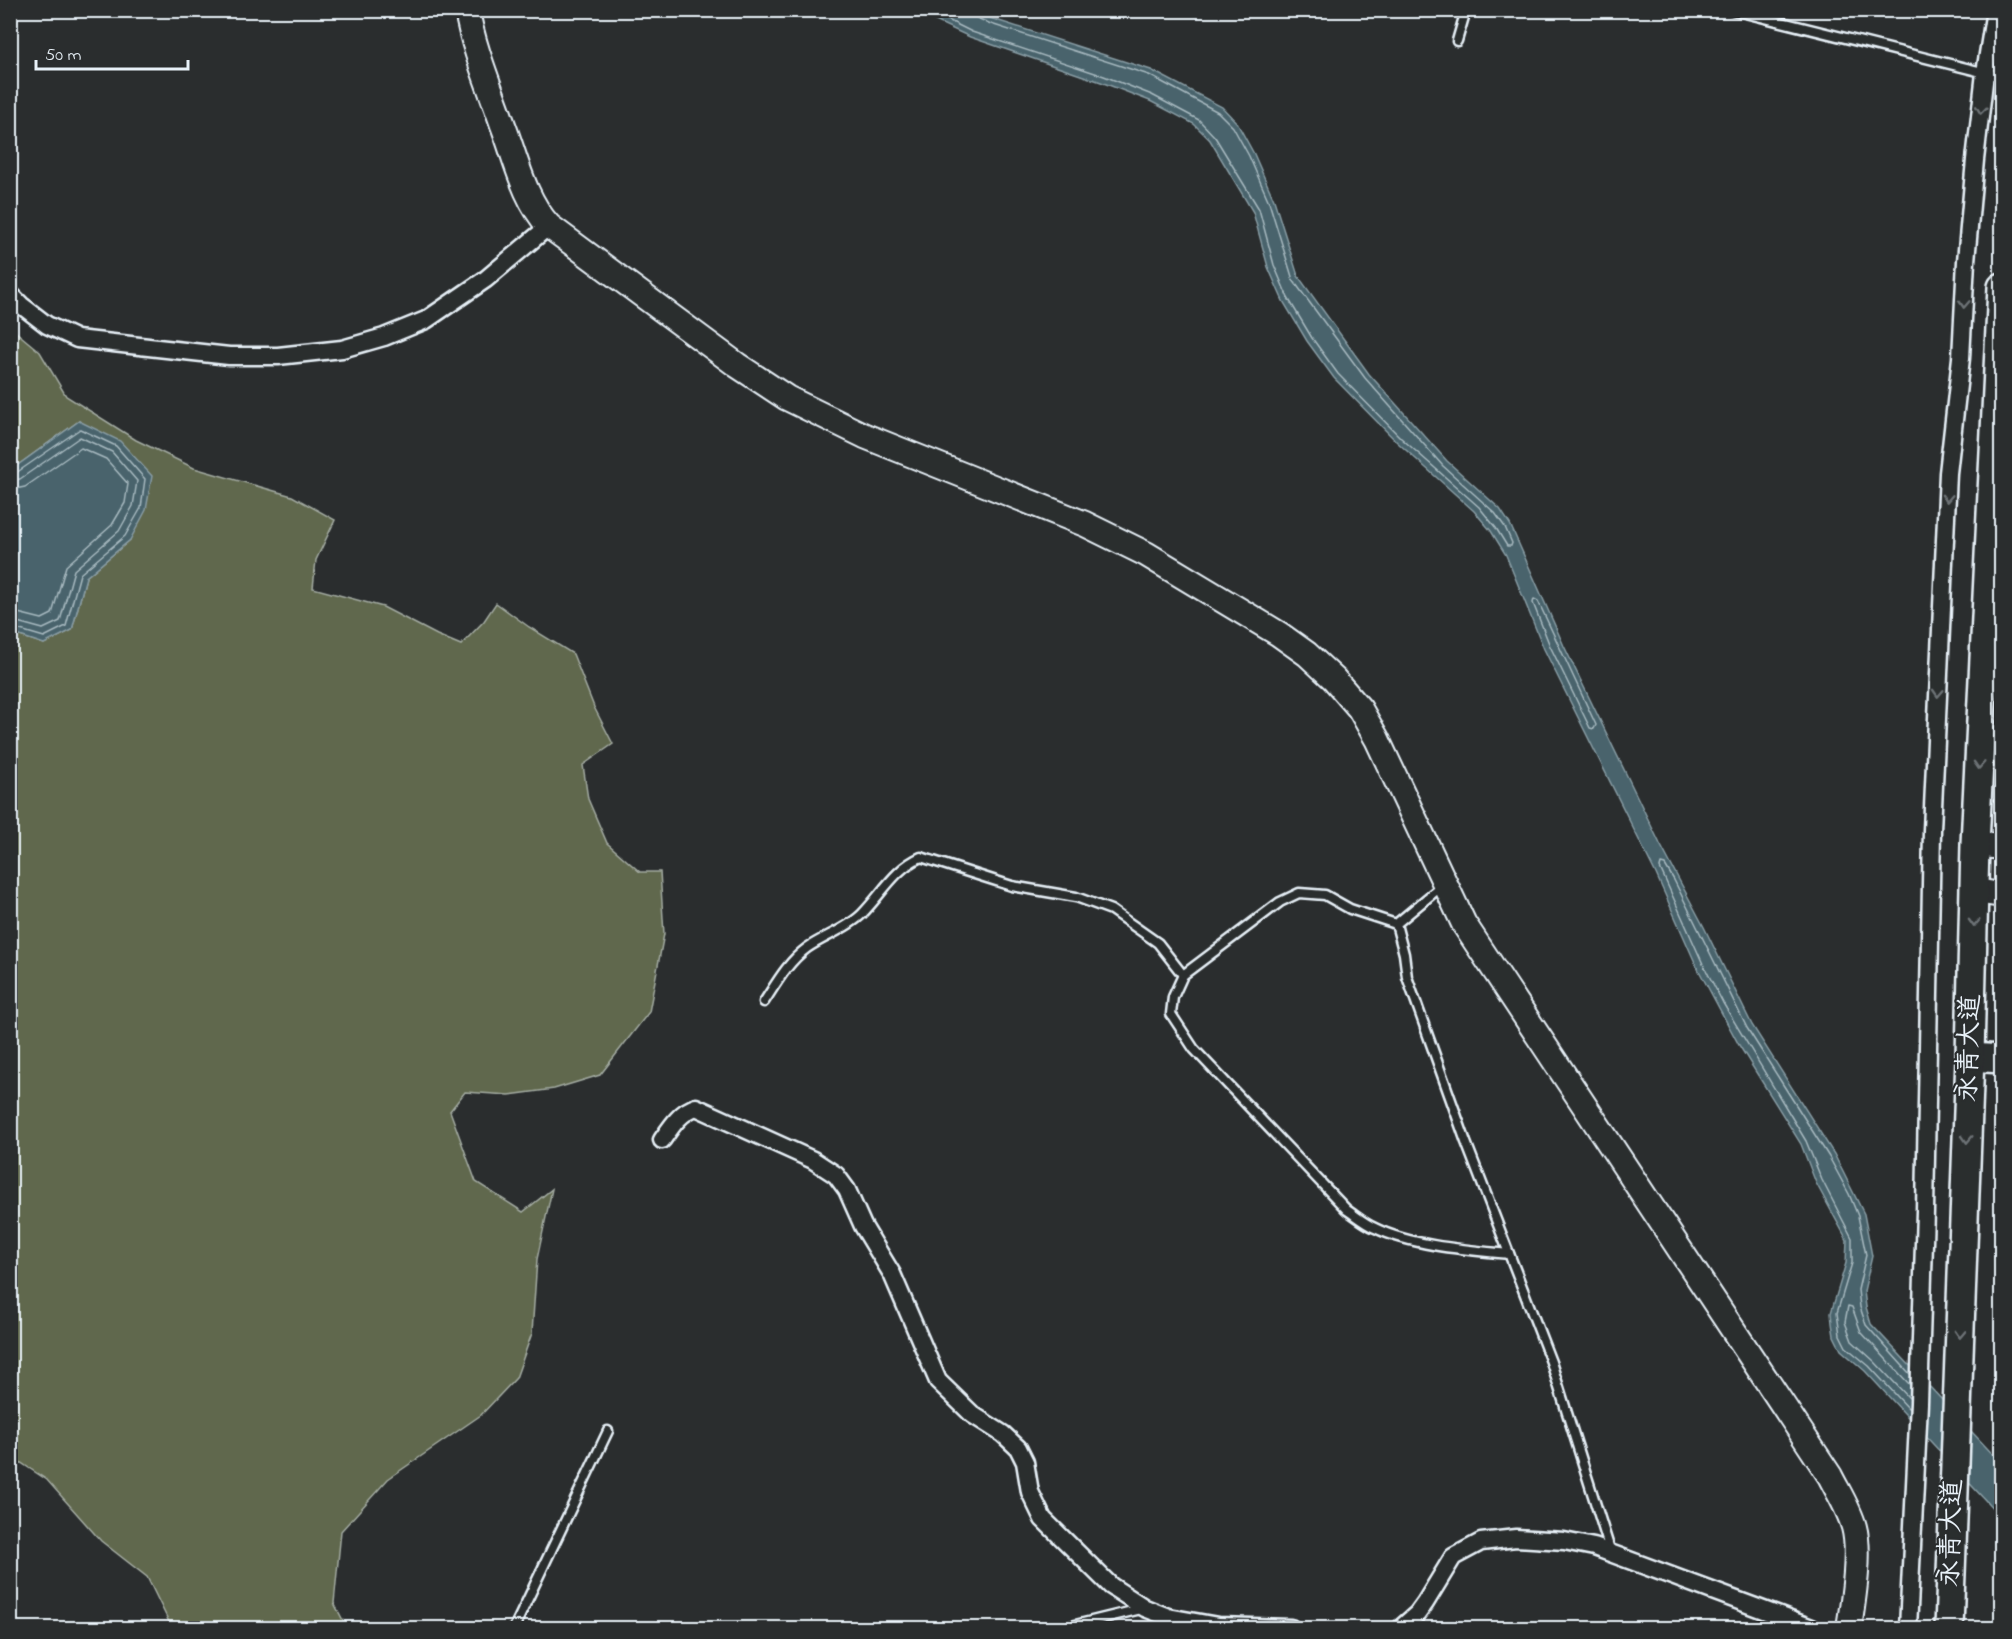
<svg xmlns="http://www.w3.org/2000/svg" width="2012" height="1639" viewBox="0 0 2012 1639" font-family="'Indie Flower','LXGW WenKai TC',sans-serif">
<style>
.green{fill:#61684e;stroke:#a4aca3;stroke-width:1.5}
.water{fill:#48646c;stroke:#889ca4;stroke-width:1.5}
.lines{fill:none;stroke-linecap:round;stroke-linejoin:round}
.shore{stroke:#a8b9c0;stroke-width:1.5}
.lane-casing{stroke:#e8f1f8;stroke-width:13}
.street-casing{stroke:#e8f1f8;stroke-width:21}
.secondary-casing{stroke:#e8f1f8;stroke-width:28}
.primary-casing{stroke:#e8f1f8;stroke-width:32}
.lane{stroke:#2a2d2e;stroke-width:8}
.street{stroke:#2a2d2e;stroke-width:16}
.secondary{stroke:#2a2d2e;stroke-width:24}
.primary{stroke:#2a2d2e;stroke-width:27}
.oneway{stroke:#6c7275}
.labels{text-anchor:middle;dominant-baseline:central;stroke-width:4.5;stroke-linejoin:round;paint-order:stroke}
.street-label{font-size:27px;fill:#e8f1f8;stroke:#2a2d2e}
</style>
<rect width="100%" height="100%" fill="#2a2d2e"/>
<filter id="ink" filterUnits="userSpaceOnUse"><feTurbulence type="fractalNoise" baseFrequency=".0167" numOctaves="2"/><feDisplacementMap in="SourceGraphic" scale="12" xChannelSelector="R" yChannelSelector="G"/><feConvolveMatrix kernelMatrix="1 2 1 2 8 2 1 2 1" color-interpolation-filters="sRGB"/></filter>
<g filter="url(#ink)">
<!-- green -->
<path class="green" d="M10,327L40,352L66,396L136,440L194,468L292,496L335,520L316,560L313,588L383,607L437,635L461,645L484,621L496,603L529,627L573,654L594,707L613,744L583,765L588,799L607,843L640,872H660L664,934L649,1012L600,1075L554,1089L509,1095L465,1092L450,1111L476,1182L523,1212L552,1189L537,1259L532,1333L516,1378L481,1415L388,1479L341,1531L334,1603L347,1628H172L147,1577L101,1541L47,1480L11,1456V633L44,644L72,630L86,577L130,540L79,421L11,470Z"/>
<!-- water -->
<g class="water">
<path d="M914,11H974L993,19L1151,70L1222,107L1237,123L1254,154L1274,200L1298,276L1369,374L1447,461L1500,509L1510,524L1564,646L1632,786L1660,844L1704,927L1752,1025L1834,1154L1864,1214L1872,1256L1864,1291L1866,1307L1871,1324L2001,1463V1517L1865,1371L1841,1350L1834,1336L1832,1323L1831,1313L1846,1263L1847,1240L1816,1183L1801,1144L1739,1045L1697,967L1656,874L1544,649L1506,555L1491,531L1474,511L1397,442L1334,378L1307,341L1283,301L1268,267L1253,212L1210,140L1194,124L1150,101L1101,82L970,37Z"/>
<path d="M79,421L120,441L152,476L146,510L130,540L86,577L72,630L44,644L11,633V470Z"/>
</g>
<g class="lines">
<!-- shore -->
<g class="shore">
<path d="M928,10L972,32L1104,76L1152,95L1199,120L1215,137L1259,209L1274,265L1288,298L1312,338L1338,374L1401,438L1479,507L1496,528L1507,546H1511L1512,543L1505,527L1495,513L1443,466L1365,378L1293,280L1269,202L1249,156L1233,127L1218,112L1149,75L991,24L977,18L974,10"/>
<path d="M10,474L16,473L80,429L116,446L145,479L141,508L125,536L80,574L66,626L44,637L10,627"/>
<path d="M10,481L20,479L80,437L112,452L137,481L133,506L119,531L74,570L60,621L43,629L10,620"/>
<path d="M10,490L25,487L81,448L106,459L128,484L125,503L112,525L66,566L52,614L42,619L10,611"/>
<path d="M1534,599L1538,601L1596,725L1594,729L1590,728L1550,646L1533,603Z"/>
<path d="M1909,1398L1874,1361L1852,1341L1845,1322L1848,1306L1852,1307L1861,1332L1910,1385"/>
<path d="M1909,1409L1869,1366L1846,1347L1840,1335L1837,1313L1852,1263V1238L1822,1180L1806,1141L1723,1003L1703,964L1660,868L1661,864L1665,865L1674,880L1747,1028L1829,1157L1849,1194L1858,1216L1866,1255L1858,1290L1860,1307L1866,1325L1910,1374"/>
</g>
<!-- lane casing -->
<g class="lane-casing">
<g id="lane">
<path d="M1733,10L2002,77"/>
<path d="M1457,41L1466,10"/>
<path d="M1444,884L1396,924L1404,954L1407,977L1466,1142L1551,1362L1611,1553"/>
<path d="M1396,924L1350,909L1325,895L1299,893L1280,902L1183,975L1173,997L1171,1014L1194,1049L1347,1210C1356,1216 1365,1224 1375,1228C1412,1246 1468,1250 1509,1254"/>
<path d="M764,1002C777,982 788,962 807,948C824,936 847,929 862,914C882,894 894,869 921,857L1012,886L1076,897L1111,910L1158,943L1183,975"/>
<path d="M514,1628L608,1431"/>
<path d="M1063,1628L1145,1608"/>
</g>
</g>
<!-- street casing -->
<g class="street-casing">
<g id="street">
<path d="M10,294L21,305L47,325L77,339L229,356H278L342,349L384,337L426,320L486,279L549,226"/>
<path d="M662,1140C671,1127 680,1112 696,1107L813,1160L836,1175L847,1190L863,1226L892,1274L938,1381L973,1415L1003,1434L1018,1448L1025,1462L1030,1492L1043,1519L1111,1586L1145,1608L1168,1617L1218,1626L1291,1628"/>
<path d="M1401,1628L1417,1614L1425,1603L1453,1557L1481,1542L1516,1538L1564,1541L1594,1547L1812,1628"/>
<path d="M1908,1628L1919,1403L1925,1211L1932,830L1948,473L1961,358L1966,261L1975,160L1985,73L1995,10"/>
</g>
</g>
<!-- secondary casing -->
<g class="secondary-casing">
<g id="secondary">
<path d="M467,10C473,48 491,90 503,125C516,159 524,199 549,226L737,365L787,398L865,436L1085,524L1146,554L1279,634L1307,654L1334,679L1360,709L1377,739L1464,924L1830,1476C1838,1492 1849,1509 1854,1527C1861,1553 1853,1601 1849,1628"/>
<path d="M1975,844L2002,847"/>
<path d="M1975,891L2002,895"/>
</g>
</g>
<!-- primary casing -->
<g class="primary-casing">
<g id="primary">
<path d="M1970,1057L2002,1059"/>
<path d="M1949,1628L1970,1057L1975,844L2002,287"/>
</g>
</g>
<!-- lane -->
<use href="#lane" class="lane"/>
<!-- street -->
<use href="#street" class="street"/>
<!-- secondary -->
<use href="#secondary" class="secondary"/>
<!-- primary -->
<use href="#primary" class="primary"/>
</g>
<!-- one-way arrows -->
<defs><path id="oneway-chevron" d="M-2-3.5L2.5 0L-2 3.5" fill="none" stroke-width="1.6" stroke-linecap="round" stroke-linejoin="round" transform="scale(1.5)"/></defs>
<g class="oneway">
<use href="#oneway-chevron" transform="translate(1981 110) rotate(97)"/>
<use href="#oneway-chevron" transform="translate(1964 304) rotate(93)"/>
<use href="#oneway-chevron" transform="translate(1947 498) rotate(93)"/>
<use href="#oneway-chevron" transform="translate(1938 693) rotate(93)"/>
<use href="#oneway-chevron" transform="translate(1979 765) rotate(93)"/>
<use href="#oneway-chevron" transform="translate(1974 923) rotate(92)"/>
<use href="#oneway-chevron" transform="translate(1967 1139) rotate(92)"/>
<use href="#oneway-chevron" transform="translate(1960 1334) rotate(92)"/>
</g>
</g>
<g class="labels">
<!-- street labels -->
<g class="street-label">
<text transform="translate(1970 1048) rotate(-88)">永青大道</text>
<text transform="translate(1952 1533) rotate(-88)">永青大道</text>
</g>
</g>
<!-- margin -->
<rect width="2012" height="1639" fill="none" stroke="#2a2d2e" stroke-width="36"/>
<rect x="18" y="18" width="1976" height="1603" fill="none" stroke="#e8f1f8" stroke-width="2" filter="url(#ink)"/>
<!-- scale -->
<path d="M36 60v9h152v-9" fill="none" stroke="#e8f1f8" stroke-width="3"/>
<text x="45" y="60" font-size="18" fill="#e8f1f8" stroke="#2a2d2e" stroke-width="4.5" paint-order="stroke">50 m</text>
</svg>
